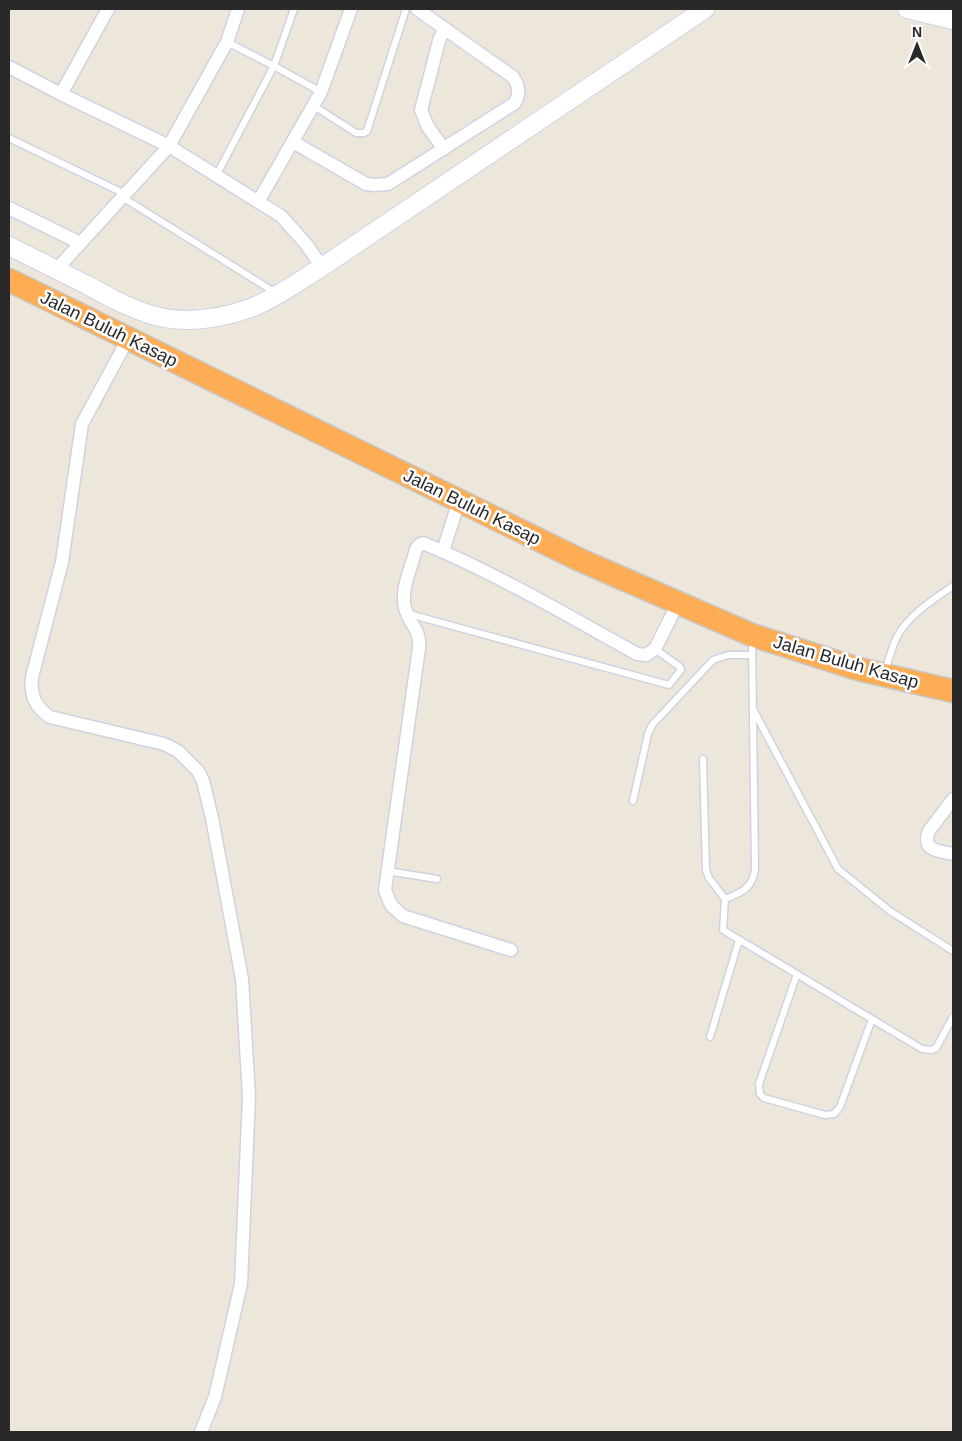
<svg xmlns="http://www.w3.org/2000/svg" width="962" height="1441" viewBox="0 0 962 1441" font-family="Arial,sans-serif">
<style>
.lines{fill:none;stroke-linecap:round;stroke-linejoin:round}
.lane-casing{stroke:#d0d2e2;stroke-width:9}
.street-casing{stroke:#d0d2e2;stroke-width:15}
.secondary-casing{stroke:#d0d2e2;stroke-width:20}
.highway-casing{stroke:#c7c7c7;stroke-width:25}
.lane{stroke:#fff;stroke-width:6}
.street{stroke:#fff;stroke-width:12}
.secondary{stroke:#fff;stroke-width:18}
.highway{stroke:#fead54;stroke-width:22}
.labels{text-anchor:middle;dominant-baseline:central;stroke-width:5;stroke-linejoin:round;paint-order:stroke}
.street-label{font-size:18px;fill:#292929;stroke:#fff}
</style>
<rect width="100%" height="100%" fill="#ece6db"/>
<g class="lines">
<!-- lane casing -->
<g class="lane-casing">
<g id="lane">
<path d="M227,42L274,66L321,92"/>
<path d="M314,106L356,133H364L367,131L406,9"/>
<path d="M9,138L125,194"/>
<path d="M216,176L274,66L294,9"/>
<path d="M122,197L276,293"/>
<path d="M409,614L669,685L681,670L680,667L655,649"/>
<path d="M752,640L755,869C753,888 741,893 725,899L723,930L922,1049L932,1050L936,1048L953,1017"/>
<path d="M885,671C889,659 892,646 898,635C910,614 934,599 953,586"/>
<path d="M754,711L838,869L890,911L953,951"/>
<path d="M703,759L706,870L709,878L725,899"/>
<path d="M633,801L648,734L652,725L713,660L728,655H752"/>
<path d="M387,871L437,879"/>
<path d="M797,974L759,1084L760,1094L764,1098L825,1115L834,1114L840,1107L872,1019"/>
<path d="M710,1037L739,940"/>
</g>
</g>
<!-- street casing -->
<g class="street-casing">
<g id="street">
<path d="M9,67L61,94L169,146L281,216L306,244L322,267"/>
<path d="M61,94L108,9"/>
<path d="M293,142L366,184L374,185L388,184L515,103C520,93 519,86 513,77L417,9"/>
<path d="M444,149L428,127L421,110L439,41L444,29"/>
<path d="M258,202L321,92L351,9"/>
<path d="M9,208L80,243"/>
<path d="M56,270L169,146L227,42L238,9"/>
<path d="M128,339L82,424L62,562L32,677C30,695 35,707 50,717L164,744L178,751L198,771L203,781L212,818L242,979L249,1096L241,1284L215,1397L201,1432"/>
<path d="M443,551L459,501"/>
<path d="M953,799L929,831C921,851 939,851 953,854"/>
<path d="M511,950L403,916L391,905L385,890L419,648C421,629 409,624 405,608C400,590 412,566 416,549L419,545L423,543C497,574 567,615 637,654L646,655L655,649L678,603"/>
</g>
</g>
<!-- secondary casing -->
<g class="secondary-casing">
<g id="secondary">
<path d="M907,9L953,20"/>
<path d="M9,246C35,259 61,272 87,285C107,296 127,307 149,314C183,326 228,318 260,304C282,294 302,279 322,267L705,9"/>
</g>
</g>
<!-- highway casing -->
<g class="highway-casing">
<path id="highway" d="M9,280L580,560L752,635L858,669L953,691"/>
</g>
<!-- lane -->
<use href="#lane" class="lane"/>
<!-- street -->
<use href="#street" class="street"/>
<!-- secondary -->
<use href="#secondary" class="secondary"/>
<!-- highway -->
<use href="#highway" class="highway"/>
</g>
<g class="labels">
<!-- street labels -->
<g class="street-label">
<text transform="translate(109 329) rotate(26)">Jalan Buluh Kasap</text>
<text transform="translate(472 507) rotate(26)">Jalan Buluh Kasap</text>
<text transform="translate(846 662) rotate(16)">Jalan Buluh Kasap</text>
</g>
</g>
<!-- border -->
<rect width="962" height="1441" fill="none" stroke="#292929" stroke-width="20"/>
<!-- north arrow -->
<g transform="translate(917 45)" stroke="#ffffff" stroke-width="4" paint-order="stroke">
<path d="M0-4L9 19L0 12L-9 19Z" fill="#292929"/>
<text y="-8" font-size="14" font-weight="bold" text-anchor="middle" fill="#292929">N</text>
</g>
</svg>
